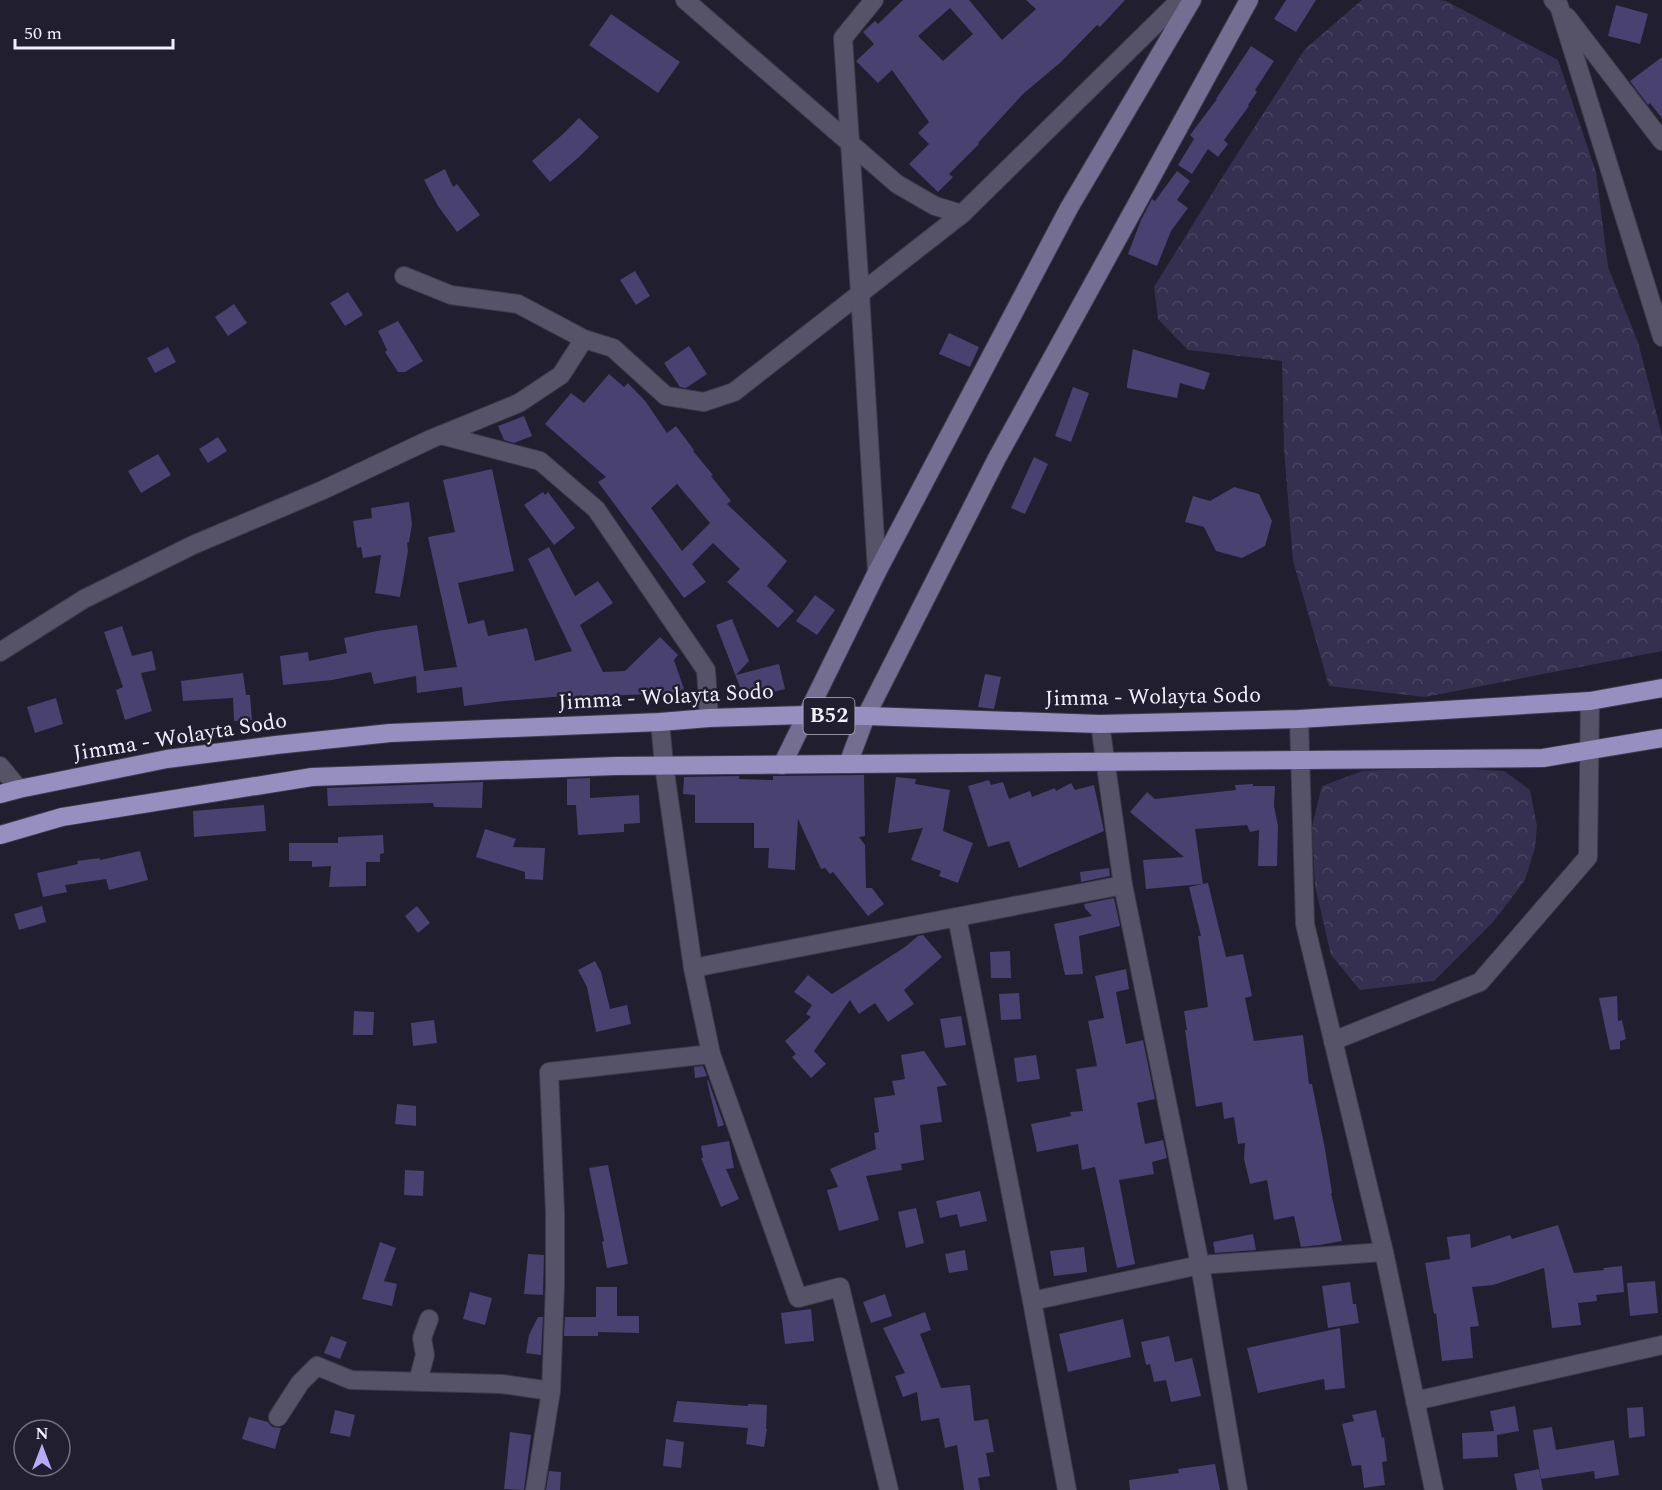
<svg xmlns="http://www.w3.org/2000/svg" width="1662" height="1490" viewBox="0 0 1662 1490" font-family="Spectral,serif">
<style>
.forest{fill:url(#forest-crowns)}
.building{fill:#494170;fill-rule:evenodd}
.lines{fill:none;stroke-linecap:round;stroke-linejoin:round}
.minor-casing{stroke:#3d3b4c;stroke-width:20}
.tertiary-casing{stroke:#3d3b4c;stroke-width:20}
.secondary-casing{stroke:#3d3b4c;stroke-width:20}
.trunk-casing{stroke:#3d3b4c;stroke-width:20}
.minor{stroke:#565369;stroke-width:18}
.tertiary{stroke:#565369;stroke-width:18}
.secondary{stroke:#746f92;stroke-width:18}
.trunk{stroke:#968fc0;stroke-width:18}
.labels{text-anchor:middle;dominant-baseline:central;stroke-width:5;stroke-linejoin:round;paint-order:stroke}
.shield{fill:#201e2f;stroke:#b2b1be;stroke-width:1.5}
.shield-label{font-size:21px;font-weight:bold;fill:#f1f0fc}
.street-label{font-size:22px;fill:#f1f0fc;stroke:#201e2f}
</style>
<defs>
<pattern id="forest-crowns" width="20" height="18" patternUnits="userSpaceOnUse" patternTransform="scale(1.5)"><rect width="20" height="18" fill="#35304f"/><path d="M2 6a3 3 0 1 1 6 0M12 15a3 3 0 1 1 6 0" fill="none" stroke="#494460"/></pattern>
</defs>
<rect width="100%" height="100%" fill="#201e2f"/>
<!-- forest -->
<g class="forest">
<path d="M1362,0H1439L1446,1L1558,60L1596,172L1608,267L1638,342L1662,435V651L1425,697L1329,686L1293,561L1284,449L1282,361L1188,350L1158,319L1154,287L1223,176L1305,49Z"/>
<path d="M1441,767L1504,771L1530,790L1537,826L1535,848L1525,880L1494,921L1434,981L1360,990L1331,955L1315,886L1312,826L1322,786L1362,771Z"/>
</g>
<!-- building -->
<g class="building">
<path d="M903,0H969L1002,40L1036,9L1026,0H1125L1100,27L1097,25L1061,62L1023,94L978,143L979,144L949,174L953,177L938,192L909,164L929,144L918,133L929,122L892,70L878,83L856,61L874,44L863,32L875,21L878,24ZM950,8L973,34L943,61L918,36Z"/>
<path d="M1286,0H1316L1296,32L1274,19Z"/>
<path d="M1616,5L1648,14L1640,44L1608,36Z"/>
<path d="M611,14L680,62L658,93L589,45Z"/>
<path d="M1251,46L1274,61L1255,90L1257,92L1248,105L1249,106L1224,140L1228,144L1218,157L1208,149L1192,174L1178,165L1194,139L1190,135L1217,99H1216Z"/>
<path d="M1662,57V118L1650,103L1648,105L1630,81Z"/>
<path d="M579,118L599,137L579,157L550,182L532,161L562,135Z"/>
<path d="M445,169L453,187L457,184L480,215L457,232L438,206L424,180Z"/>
<path d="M1177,171L1190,181L1177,200L1188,208L1171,231L1157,266L1128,254L1141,220L1152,199L1155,201Z"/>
<path d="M635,271L650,296L636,305L620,280Z"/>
<path d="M348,292L363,315L345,326L330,303Z"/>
<path d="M234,304L247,323L228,336L215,317Z"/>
<path d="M398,321L423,361L405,372H398L385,352L387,350L378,331Z"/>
<path d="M949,333L979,347L970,367L939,354Z"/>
<path d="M689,346L707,374L686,388L680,387L664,363Z"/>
<path d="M168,347L176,362L155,373L147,358Z"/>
<path d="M1133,349L1210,373L1204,390L1180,383L1177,398L1127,388V385Z"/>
<path d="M609,374L624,387L628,383L646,402L667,433L676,426L694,450L693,451L713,475L711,476L731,501L727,504L787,561L767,586L794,611L778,628L727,582L740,569L713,543L692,564L706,582L684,598L598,482L606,477L545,424L571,393L584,403ZM677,484L710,523L682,551L651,508Z"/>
<path d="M1073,387L1089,393L1071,442L1055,436Z"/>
<path d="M524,416L532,436L514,443L504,440L498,426Z"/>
<path d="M218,437L227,451L208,463L199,449Z"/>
<path d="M158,454L171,475L141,493L128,471Z"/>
<path d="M1034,457L1048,464L1025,514L1011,508Z"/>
<path d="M492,469L514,571L458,583L468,624L484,620L488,636L527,628L535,661L572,651L528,559L549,547L575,596L598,581L613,603L580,625L603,672L625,671L660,637L678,655L674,660L684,689L658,698L657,694L594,696L568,704L565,696L504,701L464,706L462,687L417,693L416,676L374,684L371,672L332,680L283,685L280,656L308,652L309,661L347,653L344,638L377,631L417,625L424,671L457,667L428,537L455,532L443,480Z"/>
<path d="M1234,487L1259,494L1272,521L1265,546L1242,558L1216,551L1204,527L1185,522L1193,496L1210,501Z"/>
<path d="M543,492L545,495L548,492L575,528L554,545L524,505Z"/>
<path d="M409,502L412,524L409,542L407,543L408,551L400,597L375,593L381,555L363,558L361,547L357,548L353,521L372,518L371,508Z"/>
<path d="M815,595L835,610L817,635L796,621Z"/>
<path d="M732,619L749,661L736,675L779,664L785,689L761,695H743L716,625Z"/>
<path d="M122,626L132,656L152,651L156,670L141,673L152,711L125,720L116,690L123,687L104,632Z"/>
<path d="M243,673L246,695H250L252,720L234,721L233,698L183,701L181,681Z"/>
<path d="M985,674L1001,677L994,709L978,707Z"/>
<path d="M56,698L63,724L35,733L27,707Z"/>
<path d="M864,775L865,836L859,837L865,845L866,888H872L884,904L868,916L833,872L830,874L825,868L821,869L798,819L795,870L768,868L769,848H754V823H695V795L683,794L684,777L739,776V779L773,780V776Z"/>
<path d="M896,777L916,779L915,784L950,790L943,831L973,843L958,883L939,876L941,871L911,860L923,828L888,833Z"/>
<path d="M590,778V798L639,795L640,823L624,824V832L578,835L576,805H567V779Z"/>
<path d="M989,780L991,785L1003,782L1009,799L1030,791L1032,797L1055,788L1056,791L1071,783L1075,790L1094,785L1104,831L1019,868L1009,841L988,847L968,786Z"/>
<path d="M483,782L482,808L434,807L433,803L328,806L327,788Z"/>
<path d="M1253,784V786H1275L1274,806L1278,826L1277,866H1258L1259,830L1250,832L1247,825L1195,829L1203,884L1208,883L1226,957L1243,954L1252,996L1245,998L1254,1041L1303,1035L1309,1084H1312L1325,1149L1332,1193H1331L1342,1241L1320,1245L1301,1247L1294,1216L1274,1220L1267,1180L1250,1184L1244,1159L1245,1143L1238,1144L1234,1117L1224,1119L1222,1102L1196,1107L1185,1030H1187L1184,1011L1208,1007L1198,936H1201L1189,887L1202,884L1146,889L1143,860L1184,857L1130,812L1147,792L1155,799L1236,790L1235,785Z"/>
<path d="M264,805L266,831L194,837L193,811Z"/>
<path d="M485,829L516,839L513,847L545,848L543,880L525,879V872L476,857Z"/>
<path d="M383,835L384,853L380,854V862H366V886L329,887L331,866L312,867V861H289V843H338V837Z"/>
<path d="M140,851L148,880L109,890L106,879L65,885L67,892L43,897L37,873L78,864L77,861L100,858V860Z"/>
<path d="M1109,868L1110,876L1081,882L1080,872Z"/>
<path d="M1114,898L1120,926L1079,936L1083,974L1065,975L1054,924L1092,916L1085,908L1084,904Z"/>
<path d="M42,906L46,922L19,930L14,914Z"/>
<path d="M417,906L430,923L418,933L405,916Z"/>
<path d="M923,935L942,957L904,990L914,1004L888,1022L875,1003L859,1014L850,1000L814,1051L826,1064L811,1078L792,1057L796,1054L785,1041L811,1017L806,1014L812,1005L794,992L808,975L832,994L905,947L918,936Z"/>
<path d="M1010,951L1011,978H991L990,952Z"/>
<path d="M595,961L601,972L610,1009L627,1005L631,1024L596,1032L587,987L578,970Z"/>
<path d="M1126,969L1129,989L1116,992L1126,1044L1143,1040L1155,1099L1137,1103L1145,1144L1163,1140L1167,1158L1152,1162L1154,1174L1119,1180L1135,1264L1117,1268L1095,1167L1082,1170L1078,1144L1037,1152L1031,1124L1071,1116L1070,1112L1083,1111L1076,1069L1097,1066L1088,1021L1104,1018L1095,976Z"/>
<path d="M1019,993L1021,1019L1001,1020L999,994Z"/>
<path d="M1617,996L1618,1021L1622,1020L1626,1039L1620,1041V1049L1610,1050L1599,998Z"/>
<path d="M354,1011L374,1012L373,1035H353Z"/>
<path d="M961,1016L966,1045L945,1048L940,1019Z"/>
<path d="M434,1020L437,1043L413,1046L411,1023Z"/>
<path d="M924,1051L947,1085L937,1087L942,1122L920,1125L924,1160L901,1164L902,1170L866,1176L879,1220L839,1231L827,1190L838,1187L830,1169L876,1149L874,1133L879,1132L874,1098L895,1095L892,1081L905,1079L901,1055Z"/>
<path d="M1036,1055L1040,1079L1017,1082L1014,1058Z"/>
<path d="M703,1066L707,1076L695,1078L694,1067Z"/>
<path d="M708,1080L724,1125L718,1127L707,1081Z"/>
<path d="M397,1104L416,1106V1126L395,1124Z"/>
<path d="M729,1141L734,1168L726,1169L739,1199L721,1207L701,1158H703L701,1146Z"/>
<path d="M608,1165L628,1264L607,1268L602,1242L604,1241L589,1168Z"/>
<path d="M405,1170L424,1171L423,1196L404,1195Z"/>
<path d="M980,1191L987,1221L960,1227L957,1214L940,1218L936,1201Z"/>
<path d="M916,1208L924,1243L906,1248L898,1212Z"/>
<path d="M1558,1225L1574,1273L1604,1270L1603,1268L1622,1266L1624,1292L1596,1295L1597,1301L1578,1303L1581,1325L1552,1328L1544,1268L1493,1285L1472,1287L1479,1326L1470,1327L1473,1358L1442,1361L1436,1313L1434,1314L1425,1263L1450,1259L1447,1237L1470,1234L1471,1248L1510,1235L1512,1239Z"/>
<path d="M1253,1234L1256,1250L1215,1253L1213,1242Z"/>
<path d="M380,1242L396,1248L384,1281L397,1284L392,1306L362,1299Z"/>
<path d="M1084,1247L1087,1272L1054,1276L1050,1251Z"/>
<path d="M965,1250L968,1270L949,1273L945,1254Z"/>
<path d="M528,1254L544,1255L543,1295L524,1294Z"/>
<path d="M1655,1281L1658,1313L1630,1316L1627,1283Z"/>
<path d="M1350,1282L1353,1304H1356L1359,1323L1328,1328L1322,1286Z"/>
<path d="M596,1287H617V1316H639V1333L598,1332V1336H564L565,1317H596Z"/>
<path d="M470,1292L492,1298L485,1325L463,1319Z"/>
<path d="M885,1294L892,1316L871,1323L863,1302Z"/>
<path d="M811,1309L814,1341L785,1344L781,1313Z"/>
<path d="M925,1312L931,1330L920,1334L941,1388L970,1385L974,1421L988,1419L994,1452L986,1453L990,1476L978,1478L980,1490H964L957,1445L945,1448L939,1418L921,1421L917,1392L903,1397L895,1376L905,1373L883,1328Z"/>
<path d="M538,1317H543L541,1355L526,1353L529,1335Z"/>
<path d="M1123,1319L1131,1357L1068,1372L1059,1334Z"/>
<path d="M1340,1328L1345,1388L1325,1390L1324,1379L1258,1393L1247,1348Z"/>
<path d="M331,1336L347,1342L340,1359L324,1353Z"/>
<path d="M1169,1336L1175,1362L1192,1358L1201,1396L1171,1402L1166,1380L1154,1382L1150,1364L1146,1365L1141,1342Z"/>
<path d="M677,1401L748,1406V1404L767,1405L766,1429H767L764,1447L746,1444L748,1428L673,1422Z"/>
<path d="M1515,1406L1519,1431L1497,1435L1498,1457L1463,1459L1462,1433L1494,1431L1490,1411Z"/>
<path d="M1643,1407L1645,1436L1629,1438L1627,1408Z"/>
<path d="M335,1410L355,1415L350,1437L330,1433Z"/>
<path d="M1376,1410L1382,1438L1384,1437L1387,1461L1382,1462L1385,1485L1364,1488L1361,1465L1352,1466L1342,1424L1354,1421L1352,1415Z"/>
<path d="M249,1417L268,1422L272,1427L281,1428L275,1449L242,1439Z"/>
<path d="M1552,1427L1556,1450L1614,1440L1619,1475L1595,1479L1594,1471L1541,1479L1533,1430Z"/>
<path d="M510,1432L531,1435L524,1490L504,1489Z"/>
<path d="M666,1439L684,1442L681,1468L663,1466Z"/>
<path d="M1215,1464L1220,1490H1130L1129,1480L1179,1473L1178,1469Z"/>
<path d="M1539,1469L1543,1490H1517L1514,1474Z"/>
<path d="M549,1471L561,1472L560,1490H546Z"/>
</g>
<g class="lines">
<!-- minor casing -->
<g class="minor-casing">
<g id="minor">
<path d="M685,0L897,184L935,206L962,214"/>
<path d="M874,0L843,38L860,293L877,572"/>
<path d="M1553,0L1559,6L1662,337"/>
<path d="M1567,17L1662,141"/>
<path d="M404,276L451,295L518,304L584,339L613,348L666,396L704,402L734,392L962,214L1180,0"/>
<path d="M441,435L540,461L596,509L706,670L709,718"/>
<path d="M0,652L84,599L193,545L323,490L431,439L519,403L561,375L584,339"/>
<path d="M660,722L664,765L693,968L711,1054L798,1298L840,1287L889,1490"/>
<path d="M1100,724L1123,885L1200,1265L1238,1490"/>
<path d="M0,766L19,789"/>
<path d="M957,917L1032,1301L1067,1490"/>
<path d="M693,968L1123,885"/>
<path d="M1333,1041L1480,982L1588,857L1590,701"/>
<path d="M1032,1301L1200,1265L1384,1252"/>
<path d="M418,1381L425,1355L422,1338L429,1319"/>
<path d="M1415,1401L1662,1345"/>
<path d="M278,1417L300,1383L317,1366L351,1380L502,1384L551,1391"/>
<path d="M535,1490L551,1391L555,1285V1212L549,1072L711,1054"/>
</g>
</g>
<!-- tertiary casing -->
<g class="tertiary-casing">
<path id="tertiary" d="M1299,719L1305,924L1384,1252L1434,1490"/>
</g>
<!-- secondary casing -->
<g class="secondary-casing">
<g id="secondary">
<path d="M848,764L866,716L997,458L1249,0"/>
<path d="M782,765L877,572L1069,208L1192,0"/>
</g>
</g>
<!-- trunk casing -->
<g class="trunk-casing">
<g id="trunk">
<path d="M0,794L19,789L167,759L276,745L390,733L660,722L709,718L806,715L866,716L1100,724L1299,719L1590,701L1662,688"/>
<path d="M0,835L62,817L312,777L615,766L1543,758L1662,738"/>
</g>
</g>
<!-- minor -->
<use href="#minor" class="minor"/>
<!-- tertiary -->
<use href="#tertiary" class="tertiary"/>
<!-- secondary -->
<use href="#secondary" class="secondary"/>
<!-- trunk -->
<use href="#trunk" class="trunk"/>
</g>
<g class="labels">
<!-- shield labels -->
<rect class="shield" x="803.5" y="698" width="51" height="36" rx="4.5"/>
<g class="shield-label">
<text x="829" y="716">B52</text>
</g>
<!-- street labels -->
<g class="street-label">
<text transform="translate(666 697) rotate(-3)">Jimma - Wolayta Sodo</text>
<text transform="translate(1153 697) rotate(-1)">Jimma - Wolayta Sodo</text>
<text transform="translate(180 737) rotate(-9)">Jimma - Wolayta Sodo</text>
</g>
</g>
<!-- north arrow -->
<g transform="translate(42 1448)"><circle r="28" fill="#201e2f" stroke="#747281" stroke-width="1.5"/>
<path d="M0-4.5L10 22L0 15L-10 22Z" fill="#b7abf8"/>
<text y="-9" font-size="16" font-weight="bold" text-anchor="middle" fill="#f1f0fc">N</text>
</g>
<!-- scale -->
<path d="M15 39v9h158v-9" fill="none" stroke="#f1f0fc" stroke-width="3"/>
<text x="24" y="39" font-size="18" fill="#f1f0fc" stroke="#201e2f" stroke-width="4.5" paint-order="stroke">50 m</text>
</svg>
